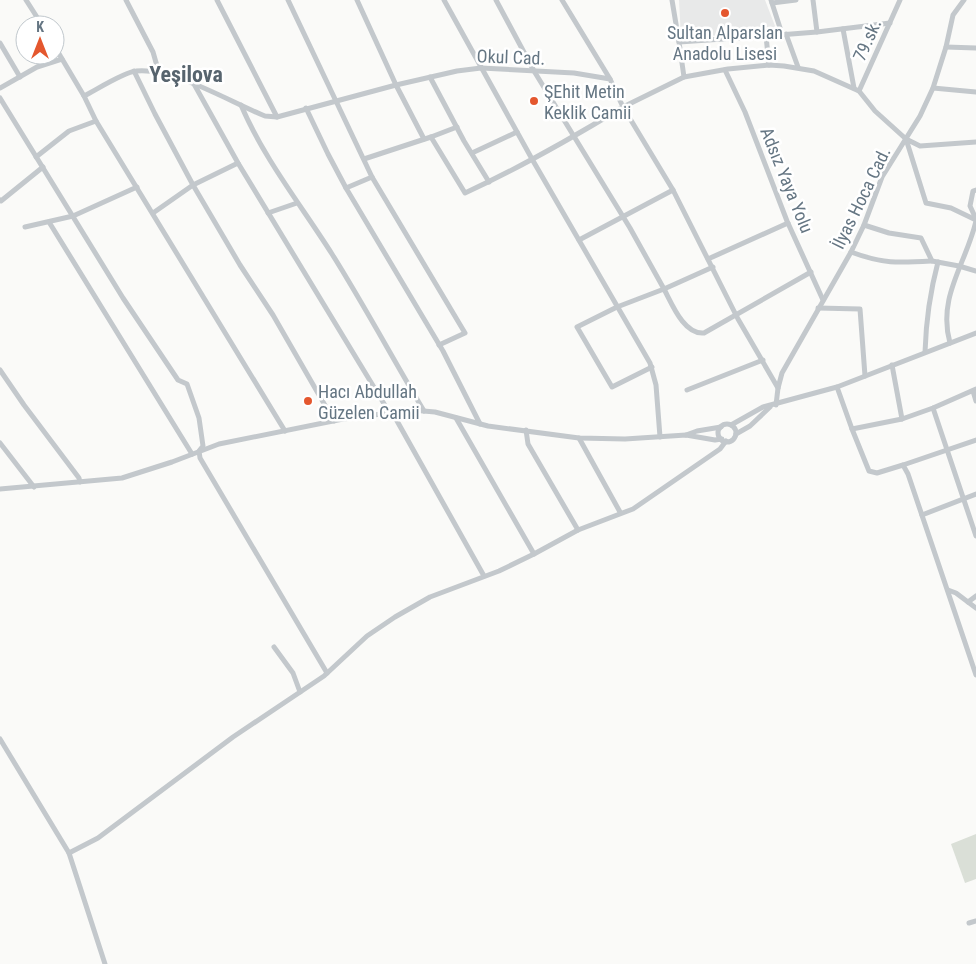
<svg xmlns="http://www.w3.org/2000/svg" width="976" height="964" viewBox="0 0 976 964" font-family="'Roboto Condensed',sans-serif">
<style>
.built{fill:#e8e9e9}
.green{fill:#dadfd7}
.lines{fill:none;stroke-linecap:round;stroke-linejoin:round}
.minor{stroke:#c3c8cc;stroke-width:5}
.poi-dot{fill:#e4572e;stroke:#fff;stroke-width:2}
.labels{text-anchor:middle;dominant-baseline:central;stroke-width:5;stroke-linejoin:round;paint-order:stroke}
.poi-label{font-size:18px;fill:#657683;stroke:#fff;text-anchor:start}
.street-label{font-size:18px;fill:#657683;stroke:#fff}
.district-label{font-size:22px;font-weight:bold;fill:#57646e;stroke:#fff}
</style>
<rect width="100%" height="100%" fill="#fafaf8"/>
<!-- built -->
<path class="built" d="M679,0H765L775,26L774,31L683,38L681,37Z"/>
<!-- green -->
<path class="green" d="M976,834V879L965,883L951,844Z"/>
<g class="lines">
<!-- minor -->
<g class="minor">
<path d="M26,0L42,25"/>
<path d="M126,0L153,52L159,73"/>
<path d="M217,0L277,117"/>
<path d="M288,0L372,177L465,333L439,345"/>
<path d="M357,0L396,85L424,139"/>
<path d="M444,0L532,159L650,363L656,385L660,437"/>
<path d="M496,0L534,71L630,228L664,289L713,267"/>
<path d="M562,0L610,79"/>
<path d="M672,0L679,42"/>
<path d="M771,0L782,34"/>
<path d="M813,0L817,32"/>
<path d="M772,3L796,0"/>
<path d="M843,29L854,88"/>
<path d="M786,34L798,67"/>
<path d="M766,36L817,32L890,23"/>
<path d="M0,43L20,77"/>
<path d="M55,47L84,96L96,121L285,431"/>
<path d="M946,47L976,48"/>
<path d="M725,70L745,112L787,221L823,300"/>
<path d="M134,71L155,114L193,185L240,265L273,315L334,421"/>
<path d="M430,77L464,141L489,182"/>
<path d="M684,77L679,42L766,36L769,65"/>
<path d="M194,84L238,163L389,412"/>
<path d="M0,88L37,67L62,59"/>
<path d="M933,88L976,92"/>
<path d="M859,91L900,0"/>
<path d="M84,96C96,90 124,72 136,71C173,67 230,102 265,116L277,117L396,85L457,71L481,68L574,73L610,79L623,107L684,77L728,69L769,65L784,66L814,71L859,91L875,111L906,139L920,146L976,142"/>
<path d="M0,98L123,298L178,380L187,384L199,418L203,446L199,451L200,458L327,673"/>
<path d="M241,105C264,159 301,205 332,254C364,305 393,359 424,411"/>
<path d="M306,108L328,154L346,188"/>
<path d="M431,137L465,193C519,168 572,138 623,107L673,190L738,319L778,388"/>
<path d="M906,139L926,203L951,208L976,220"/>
<path d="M472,153L517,132"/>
<path d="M36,157L69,131L96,121"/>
<path d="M364,159L431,137L457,127"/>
<path d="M372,177L346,188L443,351L480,424"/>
<path d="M0,200L1,201L43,167"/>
<path d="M153,213L193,185L238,163"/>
<path d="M268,213L297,203"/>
<path d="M976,219L970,206L973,191L976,190"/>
<path d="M49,222L192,454"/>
<path d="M864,225L889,233L921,238L932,261L959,266L976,271"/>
<path d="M25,227L73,216L137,187"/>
<path d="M579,240L673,190"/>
<path d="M851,252C883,264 898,263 932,261"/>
<path d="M708,259L788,223"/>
<path d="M818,308L860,309L865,376"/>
<path d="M950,343C937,297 966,264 976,221"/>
<path d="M925,352C926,321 930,292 938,262"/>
<path d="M892,365L902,419"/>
<path d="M652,367L612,387L577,327L617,307L664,289C672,304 684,335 704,333L811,272"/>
<path d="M0,370L24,405L79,478L80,482"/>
<path d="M837,387L852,429L902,419L933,408L976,389"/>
<path d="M687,390L763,360"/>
<path d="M973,391L976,401"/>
<path d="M776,405L778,388L782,373L851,252L864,225L882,177L920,116L933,88L946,47L953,15L964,0"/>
<path d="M933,408L976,536"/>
<path d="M392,412L484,576"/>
<path d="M456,418L534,554"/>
<circle cx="727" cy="433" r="9"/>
<path d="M731,425L763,407L837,387L976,333"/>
<path d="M852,429L869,471L877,473L903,465L908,474L976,675"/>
<path d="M526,430L528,444L578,530"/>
<path d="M736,434L750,426L770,407"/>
<path d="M686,435L697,431L721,427"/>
<path d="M579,438L620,512"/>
<path d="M0,443L34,487"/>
<path d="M903,465L976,440"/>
<path d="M0,489L122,478L172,462L219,444L343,419L412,410L435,412L488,426L579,438L625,439L686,435L715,440L722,439"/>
<path d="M922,515L976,494"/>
<path d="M948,590L956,593L976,608"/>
<path d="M968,602L976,596"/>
<path d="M274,647L293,673L300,692"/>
<path d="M0,739L69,853L105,964"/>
<path d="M69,853L98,838L233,737L324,676L367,636L395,617L430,597L499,571L534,554L578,530L633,509L720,449L726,441"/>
<path d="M969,923L976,921"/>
</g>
</g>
<!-- markers -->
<g class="poi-dot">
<circle cx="725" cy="13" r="5"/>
<circle cx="534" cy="101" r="5"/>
<circle cx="308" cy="401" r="5"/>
</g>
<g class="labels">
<!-- poi labels -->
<g class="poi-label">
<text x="725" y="32" text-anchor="middle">Sultan Alparslan<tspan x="725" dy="21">Anadolu Lisesi</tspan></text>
<text x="544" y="91">ŞEhit Metin<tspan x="544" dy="21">Keklik Camii</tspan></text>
<text x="318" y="391">Hacı Abdullah<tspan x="318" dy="21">Güzelen Camii</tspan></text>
</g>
<!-- street labels -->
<g class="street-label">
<text transform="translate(867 40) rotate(-66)">79.sk.</text>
<text transform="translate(511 57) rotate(2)">Okul Cad.</text>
<text transform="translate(787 180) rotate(68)">Adsız Yaya Yolu</text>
<text transform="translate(861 198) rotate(-64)">İlyas Hoca Cad.</text>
</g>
<!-- district labels -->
<g class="district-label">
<text x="186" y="74">Yeşilova</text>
</g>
</g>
<!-- north arrow -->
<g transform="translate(40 40)"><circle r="24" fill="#ffffff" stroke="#c1c8cd"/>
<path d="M0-4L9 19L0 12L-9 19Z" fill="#e4572e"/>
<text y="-8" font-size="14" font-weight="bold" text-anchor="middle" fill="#657683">K</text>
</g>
</svg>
